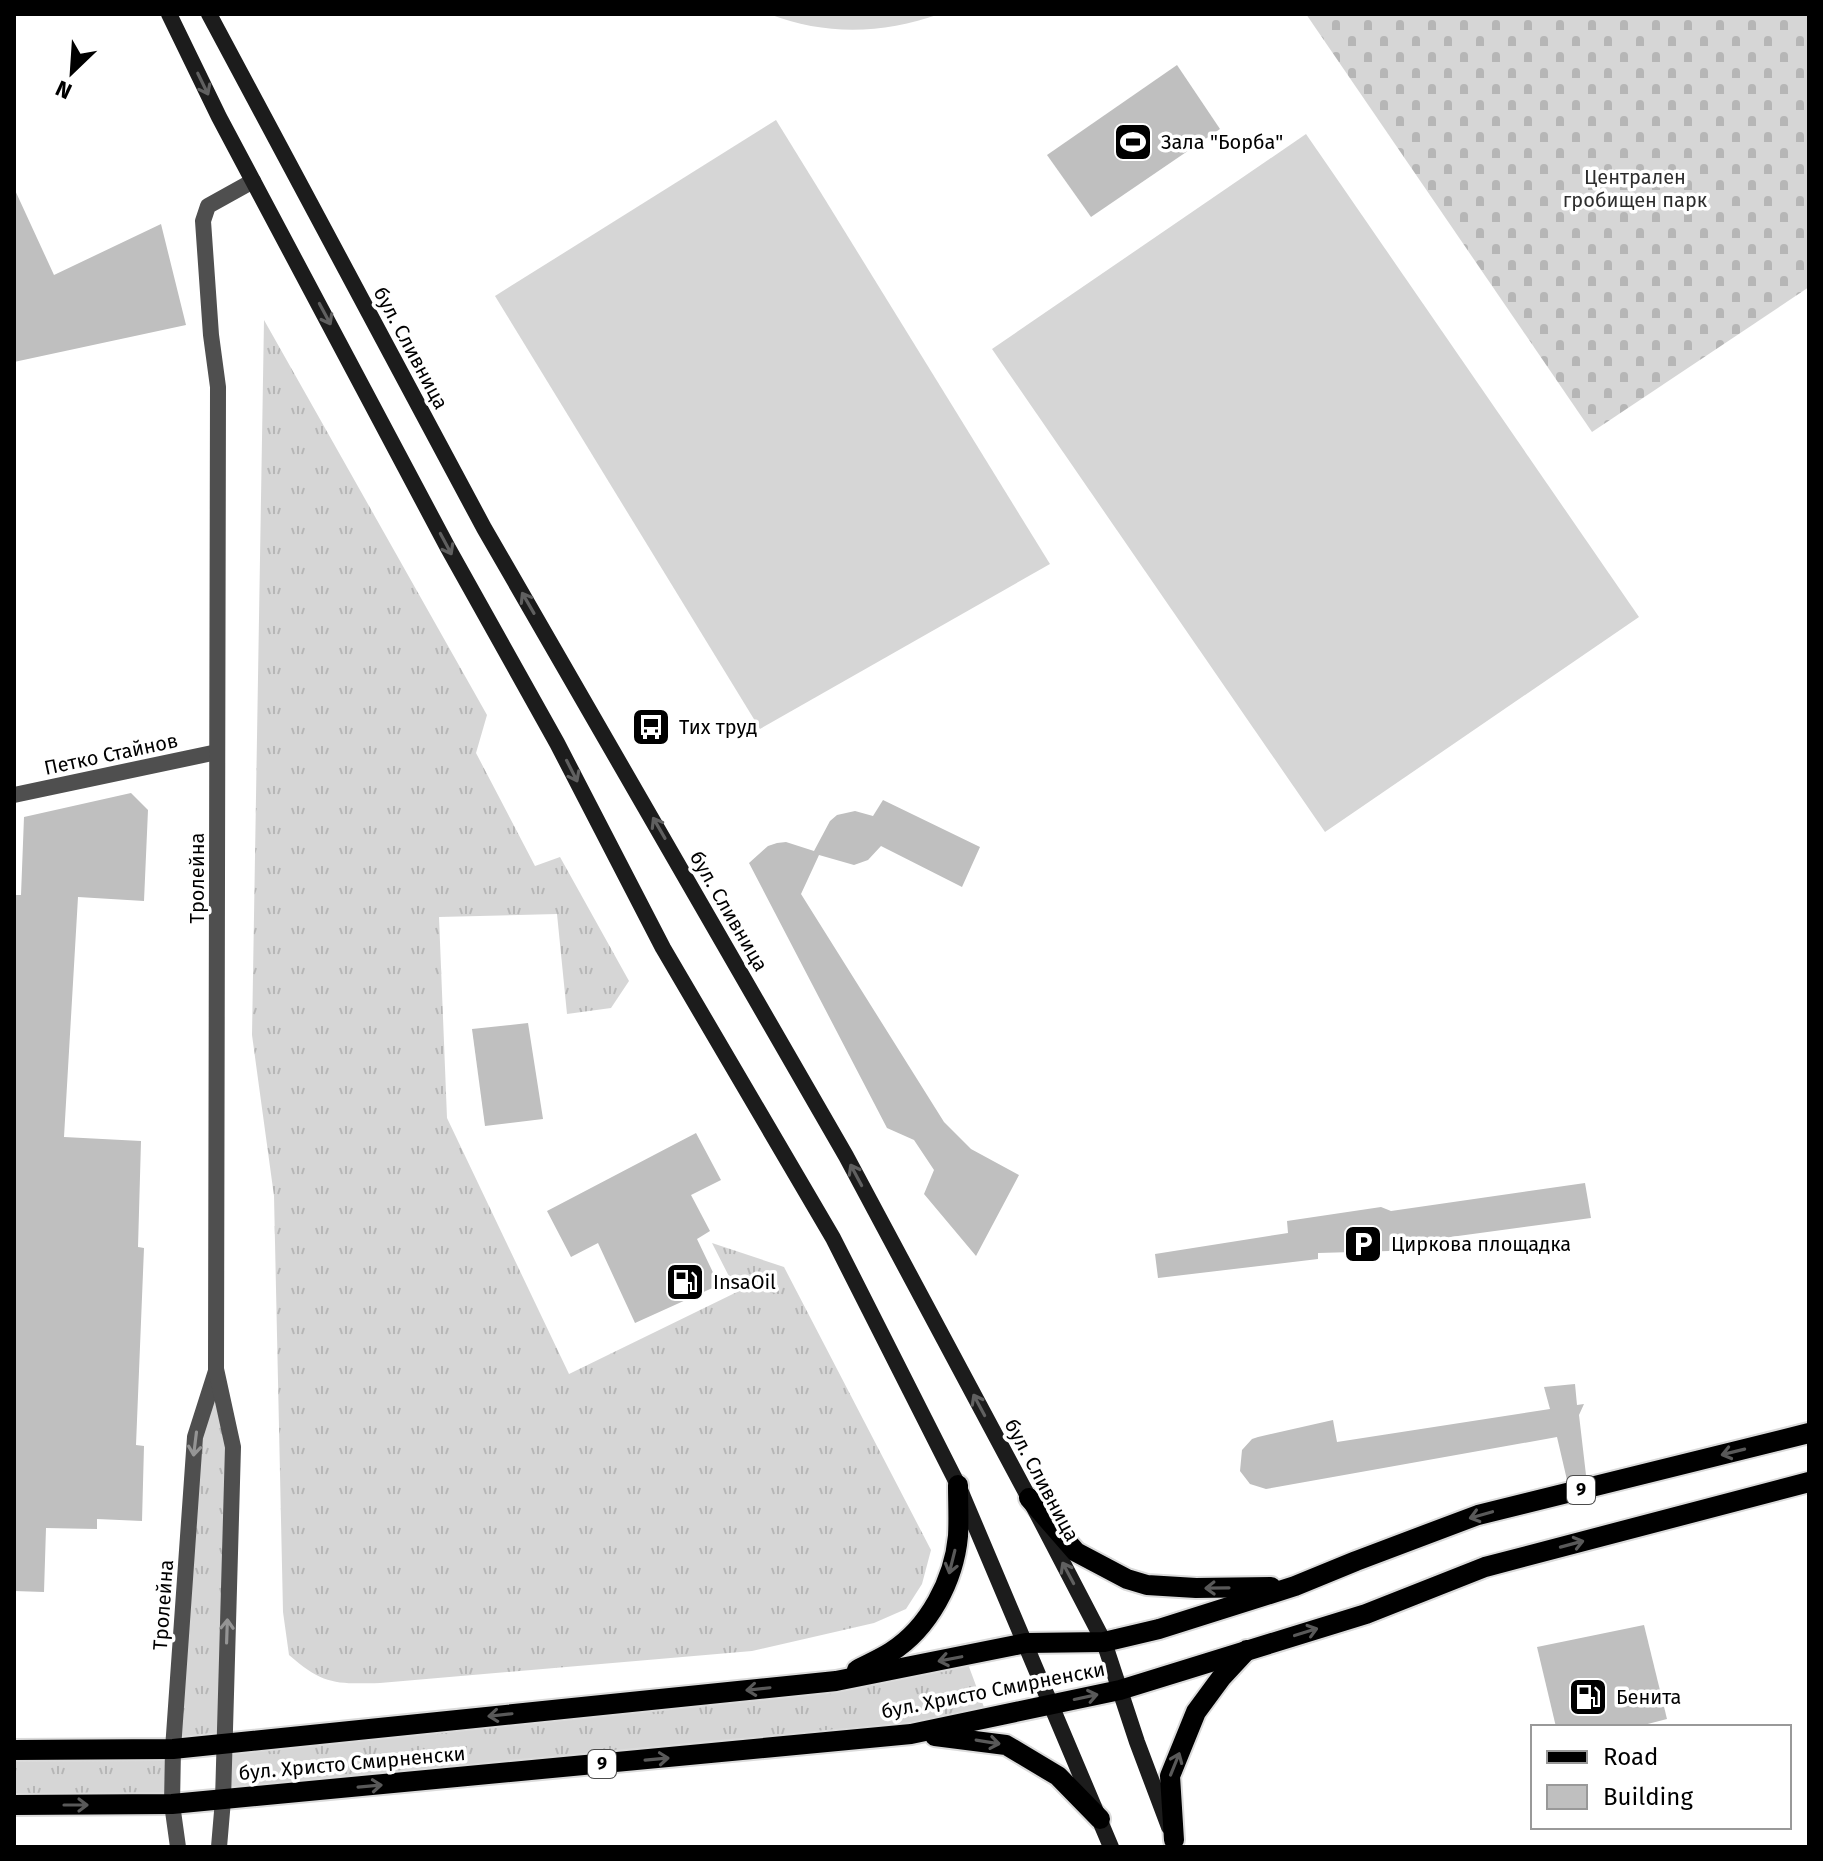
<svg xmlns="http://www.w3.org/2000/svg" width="1823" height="1861" viewBox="0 0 1823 1861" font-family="'Fira Sans',sans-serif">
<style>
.grass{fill:url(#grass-tufts)}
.cemetery{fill:url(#cemetery-stones)}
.pitch{fill:#d6d6d6}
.building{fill:#bfbfbf}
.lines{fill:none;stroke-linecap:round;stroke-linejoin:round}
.primary-casing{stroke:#dbdbdb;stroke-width:24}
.minor{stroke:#4f4f4f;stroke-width:16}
.secondary{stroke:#1c1c1c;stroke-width:16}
.primary{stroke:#000;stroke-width:20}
.oneway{stroke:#606060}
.oneway2{stroke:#959595}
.oneway3{stroke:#595959}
.labels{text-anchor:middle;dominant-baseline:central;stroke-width:7;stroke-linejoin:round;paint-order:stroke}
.shield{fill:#fff;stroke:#4c4c4c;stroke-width:2}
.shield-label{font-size:18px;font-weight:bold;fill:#000}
.poi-label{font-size:20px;fill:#000;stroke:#fff;text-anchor:start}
.park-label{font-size:20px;fill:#2d2d2d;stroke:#fff}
.street-label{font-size:20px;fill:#000;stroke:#fff}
</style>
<defs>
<pattern id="grass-tufts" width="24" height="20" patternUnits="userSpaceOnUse" patternTransform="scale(2)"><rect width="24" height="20" fill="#d6d6d6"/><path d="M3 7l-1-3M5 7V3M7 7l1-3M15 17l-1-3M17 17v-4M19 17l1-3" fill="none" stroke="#b6b6b6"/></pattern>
<pattern id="cemetery-stones" width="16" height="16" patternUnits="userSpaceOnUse" patternTransform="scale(2)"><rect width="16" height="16" fill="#d6d6d6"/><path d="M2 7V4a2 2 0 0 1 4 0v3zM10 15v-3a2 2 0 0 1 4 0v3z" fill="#b6b6b6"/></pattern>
</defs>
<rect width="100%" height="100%" fill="#fff"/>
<!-- grass -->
<g class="grass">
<path d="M264,320L487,715L476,753L535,866L560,857L629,981L611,1008L567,1014L557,914L439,917L447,1118L569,1374L737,1292L712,1243L784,1267L931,1550L922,1584L906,1609L874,1623L752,1651L380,1683C336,1684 323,1685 289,1655L283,1612L274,1196L252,1035Z"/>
<path d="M219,1383L233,1447L224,1743L965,1656L988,1718L223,1800V1743L174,1749L172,1804L14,1805V1750L173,1749L195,1437Z"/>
</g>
<!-- cemetery -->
<path class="cemetery" d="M1306,14H1809V287L1592,432Z"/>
<!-- pitch -->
<g class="pitch">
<path d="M769,14H940C882,34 827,36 769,14Z"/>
<path d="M776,120L1050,564L760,729L495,296Z"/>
<path d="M1306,134L1639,617L1325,832L992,349Z"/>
</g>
<!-- building -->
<g class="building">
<path d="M1177,65L1220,129L1091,217L1047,155Z"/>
<path d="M14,188L54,275L161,224L186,325L14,362Z"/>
<path d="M131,793L148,810L144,901L78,897L64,1137L141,1141L138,1247L144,1248L136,1445L144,1446L142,1521L97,1519V1529L46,1528L44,1592L14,1591V895H21L24,817Z"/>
<path d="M883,800L980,847L962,887L881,846L868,860L854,865L819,855L801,894L944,1122L971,1149L1019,1175L976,1256L924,1194L934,1170L914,1140L887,1128L749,863L768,846L777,843L786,842L814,851L830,821L837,815L855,811L873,816Z"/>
<path d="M528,1023L543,1119L485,1126L472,1029Z"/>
<path d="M696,1133L721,1180L691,1195L710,1231L697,1239L719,1285L635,1323L598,1243L571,1257L547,1211Z"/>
<path d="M1585,1183L1591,1218L1399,1244L1389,1251L1318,1253V1259L1158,1278L1155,1254L1288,1233L1287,1221L1381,1207L1391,1211Z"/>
<path d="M1575,1384L1577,1405L1584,1404L1579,1415L1586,1475L1567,1480L1557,1437L1266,1489L1250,1484L1240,1471L1242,1450L1252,1439L1258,1437L1333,1420L1337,1442L1550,1409L1544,1387Z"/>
<path d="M1644,1625L1667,1719L1636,1727H1556L1537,1647Z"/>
</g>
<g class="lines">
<!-- primary casing -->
<g class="primary-casing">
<g id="primary">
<path d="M1029,1498L1076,1552L1127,1579L1147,1585L1196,1588L1271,1587"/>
<path d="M857,1670C868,1664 880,1659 891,1652C929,1628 954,1580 958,1536C959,1519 958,1502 958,1485"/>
<path d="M935,1736L1006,1745L1058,1776L1100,1819"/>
<path d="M14,1750L173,1749L836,1681L1026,1643L1104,1642L1159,1629L1295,1586L1356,1561L1478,1515L1809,1433"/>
<path d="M14,1805L172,1804L911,1734L1120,1690L1366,1614L1485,1567L1809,1482"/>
<path d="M1174,1840L1170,1776L1196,1712L1221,1678L1247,1650"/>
</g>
</g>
<!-- minor -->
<g class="minor">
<path d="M14,795L217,752"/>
<path d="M178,1847L172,1804L173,1749L195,1437L216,1371"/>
<path d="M219,1847L223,1800L233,1447L216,1369L218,387L211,335L203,221L208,206L253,181"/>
</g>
<!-- secondary -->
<g class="secondary">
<path d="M169,14L219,117L448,548L557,743L663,948L833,1238L958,1485L1111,1847"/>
<path d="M209,14L484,528L846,1156L1029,1498L1104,1642L1137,1742L1169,1827"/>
</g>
<!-- primary -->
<use href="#primary" class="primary"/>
</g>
<!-- one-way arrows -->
<defs><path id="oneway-shaft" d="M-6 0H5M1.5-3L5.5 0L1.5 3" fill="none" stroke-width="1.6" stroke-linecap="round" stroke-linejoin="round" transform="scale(2)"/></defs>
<g class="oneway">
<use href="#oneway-shaft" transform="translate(203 84) rotate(64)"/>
<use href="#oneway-shaft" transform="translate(325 314) rotate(62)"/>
<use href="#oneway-shaft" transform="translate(446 544) rotate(62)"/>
<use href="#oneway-shaft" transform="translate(528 603) rotate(-120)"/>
<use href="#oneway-shaft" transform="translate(572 771) rotate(63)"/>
<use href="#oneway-shaft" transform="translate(659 828) rotate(-120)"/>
<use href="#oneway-shaft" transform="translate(856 1175) rotate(-118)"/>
<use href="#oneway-shaft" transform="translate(979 1405) rotate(-118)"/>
<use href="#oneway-shaft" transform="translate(1068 1573) rotate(-118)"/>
</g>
<g class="oneway2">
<use href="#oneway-shaft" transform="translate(195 1444) rotate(97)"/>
<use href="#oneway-shaft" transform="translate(227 1631) rotate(-88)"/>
</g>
<g class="oneway3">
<use href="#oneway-shaft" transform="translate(1733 1452) rotate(166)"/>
<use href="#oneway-shaft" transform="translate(1481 1515) rotate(164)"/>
<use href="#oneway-shaft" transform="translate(1572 1544) rotate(-15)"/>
<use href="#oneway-shaft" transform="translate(952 1562) rotate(104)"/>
<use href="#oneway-shaft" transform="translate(1217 1588) rotate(179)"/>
<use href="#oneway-shaft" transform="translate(1306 1632) rotate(-17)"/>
<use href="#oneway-shaft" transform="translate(950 1659) rotate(169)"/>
<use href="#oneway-shaft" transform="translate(758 1689) rotate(174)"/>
<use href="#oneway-shaft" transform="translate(1086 1697) rotate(-12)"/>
<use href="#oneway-shaft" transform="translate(500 1715) rotate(174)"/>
<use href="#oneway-shaft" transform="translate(988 1742) rotate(9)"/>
<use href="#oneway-shaft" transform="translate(657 1759) rotate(-5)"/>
<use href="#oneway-shaft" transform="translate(1175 1764) rotate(-68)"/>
<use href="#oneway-shaft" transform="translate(370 1786) rotate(-5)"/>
<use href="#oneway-shaft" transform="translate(76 1805)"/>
</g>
<!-- icons -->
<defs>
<g id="stadium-square" transform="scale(2)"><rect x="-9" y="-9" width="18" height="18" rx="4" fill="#000" stroke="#fff"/><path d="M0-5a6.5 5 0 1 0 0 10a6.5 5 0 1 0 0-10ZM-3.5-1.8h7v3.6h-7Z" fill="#fff"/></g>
<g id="bus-square" transform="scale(2)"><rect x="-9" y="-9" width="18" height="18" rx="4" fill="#000" stroke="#fff"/><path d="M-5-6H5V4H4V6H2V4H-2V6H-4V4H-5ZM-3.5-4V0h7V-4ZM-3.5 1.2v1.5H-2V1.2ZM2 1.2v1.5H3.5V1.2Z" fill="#fff"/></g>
<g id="parking-square" transform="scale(2)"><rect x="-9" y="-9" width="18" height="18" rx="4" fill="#000" stroke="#fff"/><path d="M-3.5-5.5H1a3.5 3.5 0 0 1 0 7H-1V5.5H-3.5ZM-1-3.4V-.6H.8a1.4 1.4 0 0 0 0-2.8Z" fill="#fff"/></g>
<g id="fuel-square" transform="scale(2)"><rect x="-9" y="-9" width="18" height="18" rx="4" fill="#000" stroke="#fff"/><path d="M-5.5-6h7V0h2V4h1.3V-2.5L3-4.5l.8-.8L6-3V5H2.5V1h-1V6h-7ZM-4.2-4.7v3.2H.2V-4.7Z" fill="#fff"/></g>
</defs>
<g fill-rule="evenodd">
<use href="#stadium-square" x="1133" y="142"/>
<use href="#bus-square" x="651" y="727"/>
<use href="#parking-square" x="1363" y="1244"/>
<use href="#fuel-square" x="685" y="1282"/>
<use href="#fuel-square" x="1588" y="1697"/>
</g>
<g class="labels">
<!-- shield labels -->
<g class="shield">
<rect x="1567" y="1476" width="28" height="28" rx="6"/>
<rect x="588" y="1750" width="28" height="28" rx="6"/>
</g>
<g class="shield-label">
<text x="1581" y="1490">9</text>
<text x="602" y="1764">9</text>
</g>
<!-- poi labels -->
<g class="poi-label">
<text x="1161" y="142">Зала "Борба"</text>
<text x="679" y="727">Тих труд</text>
<text x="1391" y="1244">Циркова площадка</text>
<text x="713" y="1282">InsaOil</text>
<text x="1616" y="1697">Бенита</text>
</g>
<!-- park labels -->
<g class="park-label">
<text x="1635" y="177">Централен<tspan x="1635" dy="23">гробищен парк</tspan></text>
</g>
<!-- street labels -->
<g class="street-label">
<text transform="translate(411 348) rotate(62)">бул. Сливница</text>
<text transform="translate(111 754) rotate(-12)">Петко Стайнов</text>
<text transform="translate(197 878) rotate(-90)">Тролейна</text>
<text transform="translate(729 911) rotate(60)">бул. Сливница</text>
<text transform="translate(1042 1480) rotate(62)">бул. Сливница</text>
<text transform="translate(163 1605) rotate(-86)">Тролейна</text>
<text transform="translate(993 1690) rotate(-11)">бул. Христо Смирненски</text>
<text transform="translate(352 1763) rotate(-5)">бул. Христо Смирненски</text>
</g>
</g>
<!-- border -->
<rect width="1823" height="1861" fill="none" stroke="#000000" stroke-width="32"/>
<!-- legend -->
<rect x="1531" y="1725" width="260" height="104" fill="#ffffff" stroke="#999999" stroke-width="2"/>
<rect x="1547" y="1751" width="40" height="12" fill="#000000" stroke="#999999" stroke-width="2"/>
<text x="1603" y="1765" font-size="24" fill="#000000">Road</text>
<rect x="1547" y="1785" width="40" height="24" fill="#bfbfbf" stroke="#999999" stroke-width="2"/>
<text x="1603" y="1805" font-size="24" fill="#000000">Building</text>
<!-- north arrow -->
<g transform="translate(72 72) rotate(205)" stroke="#ffffff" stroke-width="6" paint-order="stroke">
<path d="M0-6L14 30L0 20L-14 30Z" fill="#000000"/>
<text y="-12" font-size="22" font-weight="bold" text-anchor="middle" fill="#000000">N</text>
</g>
</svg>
